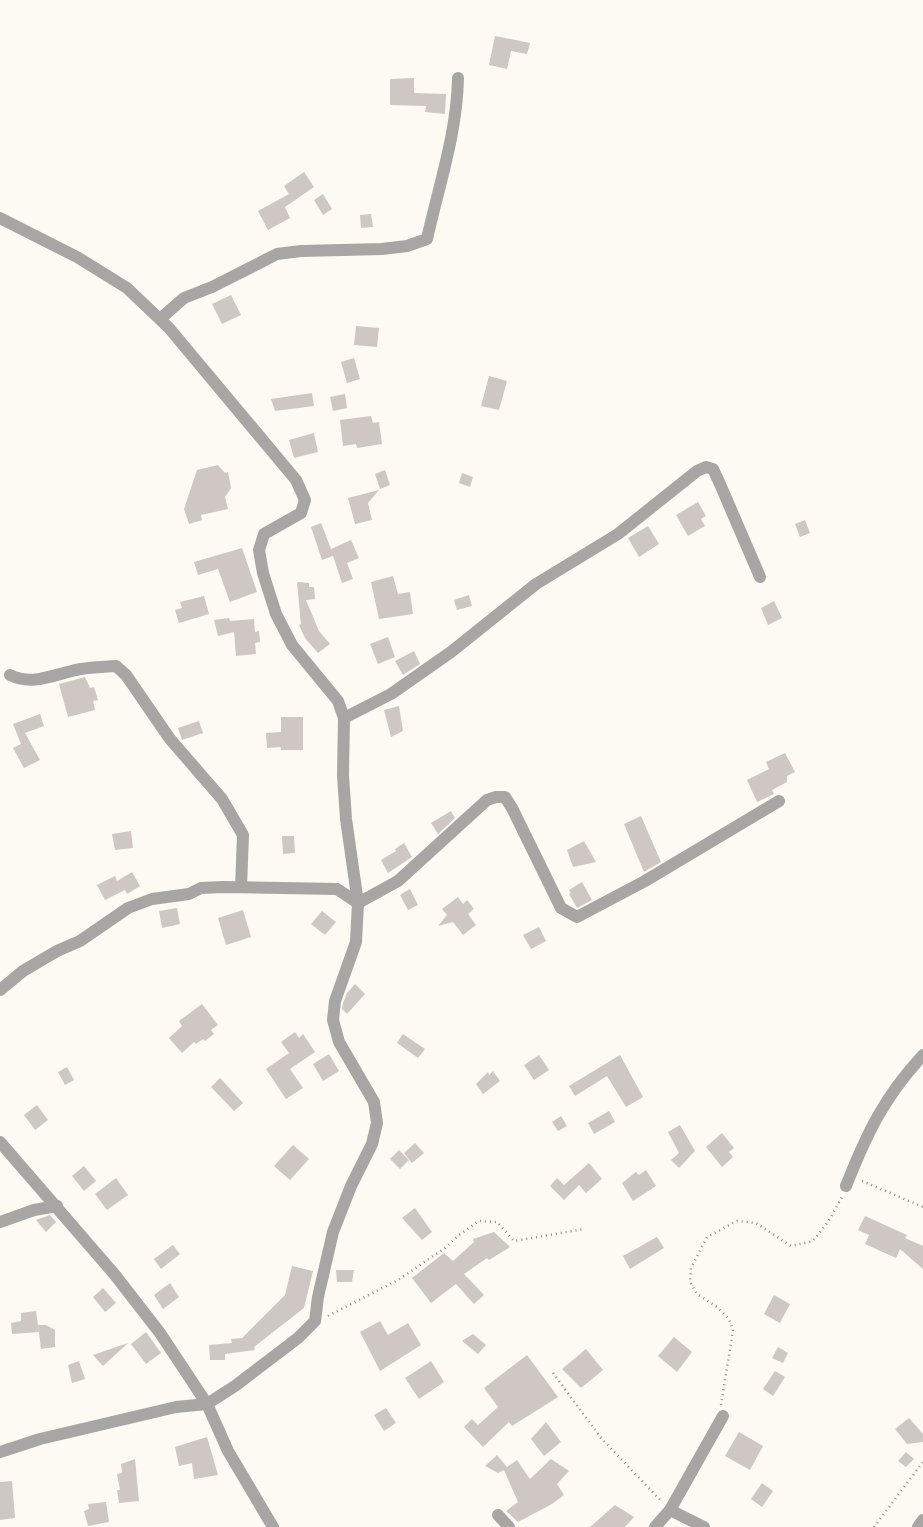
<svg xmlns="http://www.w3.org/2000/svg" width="923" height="1527" viewBox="0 0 923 1527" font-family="'Sofia Sans Condensed',sans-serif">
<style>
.building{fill:#cec7c3}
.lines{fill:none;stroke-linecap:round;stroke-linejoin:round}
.path{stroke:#8f8d89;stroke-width:2.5;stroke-dasharray:1 4;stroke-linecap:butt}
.street{stroke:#a8a6a4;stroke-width:12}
</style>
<rect width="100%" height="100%" fill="#fcfaf3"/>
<!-- building -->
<g class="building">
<path d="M495,36L530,43L527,54L511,51L507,69L489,65Z"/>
<path d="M414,78V93L446,94L445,114L425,112L426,106L390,105V79Z"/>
<path d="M304,172L314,187L285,207L290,218L268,230L258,211L289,194L284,186Z"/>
<path d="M323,194L332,209L323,215L314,200Z"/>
<path d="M371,214L373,227L361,228L360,215Z"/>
<path d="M231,295L241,315L222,324L212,304Z"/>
<path d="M356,326L379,328L377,347L354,345Z"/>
<path d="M354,358L360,379L347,383L341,362Z"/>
<path d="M489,376L507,381L499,410L481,406Z"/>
<path d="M312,393L314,406L275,411L271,399Z"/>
<path d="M345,394L347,408L333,411L330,397Z"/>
<path d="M371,416L373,423L379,422L382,444L357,448L356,444L343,446L340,420Z"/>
<path d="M314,433L318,452L294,458L289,440Z"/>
<path d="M218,465L225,473L228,472L231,488L225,497L228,509L201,515L202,520L189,524L184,509L197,470Z"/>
<path d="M385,470L390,485L380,489L375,474Z"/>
<path d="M462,473L473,477L470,487L459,483Z"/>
<path d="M379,490L368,503L372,520L355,524L348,498Z"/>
<path d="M698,502L706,516L701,519L705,526L688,536L676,515Z"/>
<path d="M805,520L810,533L800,537L795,524Z"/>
<path d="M321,523L331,549L351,540L359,558L347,563L353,579L342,583L333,556L322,560L311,527Z"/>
<path d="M648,526L659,544L639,557L628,538Z"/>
<path d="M242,548L257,592L230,602L218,569L198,575L194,562Z"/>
<path d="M393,576L398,594L410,592L413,614L379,619L371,582Z"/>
<path d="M299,582L309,583V587H314L315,599L306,600L319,631L330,644L318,653L305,638L299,625L301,624L297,583Z"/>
<path d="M469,595L472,606L457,610L454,600Z"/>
<path d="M204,596L209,614L179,623L175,610L182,608L180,602Z"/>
<path d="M774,601L782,618L768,625L761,608Z"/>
<path d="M229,618L230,621L254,619L255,632L259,631L260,642L255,643L256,654L236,656L234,632L218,636L214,620Z"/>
<path d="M388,637L395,657L378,664L370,644Z"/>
<path d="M414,651L420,664L403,675L395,661Z"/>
<path d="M85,677L90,688L94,687L98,700L93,701L95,710L68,717L59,684Z"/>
<path d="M399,706L403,731L391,737L384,710Z"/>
<path d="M40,714L44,726L25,733L40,760L24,768L13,748L21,744L13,724Z"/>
<path d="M281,717H303V750H281V747L267,748L266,733L281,732Z"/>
<path d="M199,721L203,733L182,740L178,728Z"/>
<path d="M785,753L795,772L787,776V782L772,790L774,794L757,802L747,780L769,769L766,762Z"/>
<path d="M451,811L455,818L438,834L431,823Z"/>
<path d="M641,816L661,862L644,872L624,824Z"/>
<path d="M131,831L133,848L115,850L112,834Z"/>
<path d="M282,836H294L295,853L283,854Z"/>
<path d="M584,841L596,862L573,867L567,850Z"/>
<path d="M404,843L412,857L388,873L381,860L396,851L395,849Z"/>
<path d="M132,872L140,886L127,894L125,890L105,900L97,885L115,876L117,881Z"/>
<path d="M582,882L592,900L577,908L569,894L571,893L569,890Z"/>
<path d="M410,889L418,905L408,910L400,895Z"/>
<path d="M458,897L463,904L467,900L474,909L468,914L476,925L463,935L453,922L438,926L447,915L442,909Z"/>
<path d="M177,908L180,924L162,928L159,911Z"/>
<path d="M243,910L251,937L226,945L218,918Z"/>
<path d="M322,911L336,922L325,935L311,924Z"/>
<path d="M539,927L546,941L531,949L523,935Z"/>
<path d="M355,984L365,994L347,1014L342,1009L343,1003L347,993Z"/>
<path d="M202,1004L218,1025L211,1030L214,1034L205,1041L203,1039L196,1044L194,1042L182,1053L169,1038L182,1026L179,1021Z"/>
<path d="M295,1032L299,1038L303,1034L315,1052L290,1069L303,1088L286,1099L266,1069L289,1053L281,1042Z"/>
<path d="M403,1034L425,1049L418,1058L397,1043Z"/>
<path d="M329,1054L339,1071L323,1081L313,1064Z"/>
<path d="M539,1055L549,1070L534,1080L524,1065Z"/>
<path d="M620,1055L643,1097L626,1107L607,1076L575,1096L569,1086Z"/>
<path d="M67,1067L74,1080L65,1085L58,1072Z"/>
<path d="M493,1071L500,1081L483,1094L476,1084L488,1072L489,1075Z"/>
<path d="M220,1078L243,1103L234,1111L211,1087Z"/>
<path d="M37,1105L48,1120L35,1130L24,1115Z"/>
<path d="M609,1111L615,1122L594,1134L588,1123Z"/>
<path d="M561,1116L567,1126L558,1131L552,1122Z"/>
<path d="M680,1125L695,1151L679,1168L671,1160L679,1153L668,1132Z"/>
<path d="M722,1133L734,1148L729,1152L733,1157L722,1167L706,1147Z"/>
<path d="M415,1143L424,1153L412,1163L404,1153Z"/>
<path d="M293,1145L309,1159L290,1180L274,1166Z"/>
<path d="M399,1150L409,1160L400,1169L390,1159Z"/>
<path d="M589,1163L602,1179L586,1193L579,1185L564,1200L550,1186L557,1178L564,1185Z"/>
<path d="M84,1166L96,1181L84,1191L72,1176Z"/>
<path d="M646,1170L656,1186L633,1201L622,1183L636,1172L639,1175Z"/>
<path d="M116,1178L128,1195L107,1210L95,1194Z"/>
<path d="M415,1208L432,1232L422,1240L402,1218Z"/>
<path d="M50,1215L56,1222L46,1232L36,1220Z"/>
<path d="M865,1216L907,1235L905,1238L923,1246V1269L900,1249L896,1258L865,1244L869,1235L858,1230Z"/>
<path d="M494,1232L510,1247L489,1260L487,1258L464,1274L484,1295L474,1304L456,1284L431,1303L412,1278L444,1253L453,1261L474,1242L473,1239Z"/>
<path d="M657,1237L664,1248L630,1269L623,1256Z"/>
<path d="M173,1245L180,1254L161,1269L154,1259Z"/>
<path d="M292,1266L313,1271L304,1308L254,1347L255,1350L225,1354V1360H210L209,1345L232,1343L231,1339L242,1338L285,1295Z"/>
<path d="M336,1270H354L352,1282H337Z"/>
<path d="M170,1283L179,1297L163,1309L154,1295Z"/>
<path d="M103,1288L116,1303L105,1312L93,1297Z"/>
<path d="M774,1295L790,1304L780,1323L764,1314Z"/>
<path d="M36,1311L39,1332L12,1334L11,1323L21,1321V1313Z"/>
<path d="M380,1321L388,1335L408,1323L421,1345L380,1371L360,1332Z"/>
<path d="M38,1325H46L55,1330V1347L41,1349Z"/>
<path d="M146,1332L161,1353L146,1364L131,1344Z"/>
<path d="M473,1334L486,1345L478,1354L462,1341Z"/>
<path d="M674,1337L692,1352L677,1372L658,1356Z"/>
<path d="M128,1343L103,1366L93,1355Z"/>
<path d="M778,1347L788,1353L783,1363L772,1358Z"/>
<path d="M586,1349L603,1370L581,1388L562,1369Z"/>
<path d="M527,1355L558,1397L512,1426L509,1422L483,1447L464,1427L472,1419L478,1425L498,1407L484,1388Z"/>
<path d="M79,1361L85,1379L72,1383L68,1365Z"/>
<path d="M431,1361L444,1382L419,1399L405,1378Z"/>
<path d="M775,1371L785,1377L773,1396L763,1389Z"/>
<path d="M386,1408L396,1423L384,1431L374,1415Z"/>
<path d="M909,1418L923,1434V1442L907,1444L895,1429Z"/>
<path d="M546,1422L561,1442L544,1456L531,1439Z"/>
<path d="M739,1432L763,1446L750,1470L725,1456Z"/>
<path d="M207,1437L218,1475L194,1479L192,1463L179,1466L175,1447Z"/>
<path d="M906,1452L914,1459L906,1467L898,1461Z"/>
<path d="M497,1455L507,1467L517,1460L530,1479L551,1459L569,1471L557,1484L564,1495L552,1504L518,1522L506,1511L518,1502L504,1470L498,1473L485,1466Z"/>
<path d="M135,1459L139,1501L119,1503L117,1490H120L117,1474L122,1473L121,1464Z"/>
<path d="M12,1481L15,1518L0,1520V1482Z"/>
<path d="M762,1483L773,1491L762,1507L751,1499Z"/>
<path d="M106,1502L109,1522L88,1526L84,1511L89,1509L88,1504Z"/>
<path d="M615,1505L634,1517L625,1527H590Z"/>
</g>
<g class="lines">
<!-- path -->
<g class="path">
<path d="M862,1181L923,1207"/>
<path d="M328,1316L398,1280L445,1248L459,1235L479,1221L497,1222L514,1241L584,1229"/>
<path d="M553,1373L601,1438L662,1502"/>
<path d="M721,1405L733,1330L729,1319L717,1307L697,1294L690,1282L691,1268L707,1237L737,1221L756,1223L791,1246L813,1241L828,1222L842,1197"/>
<path d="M874,1527L923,1462"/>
</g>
<!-- street -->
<g class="street">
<path d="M0,218L77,257L127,288L169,328L296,480L305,500L301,513L264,534L259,550L263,573L276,614L292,645L338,701L344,718L343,775L346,819L358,903L356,942L335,1001L333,1020L339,1042L374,1102L377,1123L372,1144L351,1186L333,1232L318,1297L315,1321L298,1338L235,1386L207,1404L228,1451L273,1527"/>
<path d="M160,319L184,298L212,287L277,254L301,251L382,249L407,246L427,239C439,185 457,133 458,78"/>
<path d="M10,675C34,687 56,673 81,669C93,667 104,667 116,666L126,675L170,739L222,799L243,835L241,887"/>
<path d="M344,718L391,694L451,652L536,584L618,534L697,471L706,467L713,469L720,484L760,577"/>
<path d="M0,990L23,971L57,951L80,941L128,908L152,899L189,894L201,888L223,887L337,889L358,903L398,881L487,800L496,797H505L512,808L561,908L577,917L645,881L779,801"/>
<path d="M0,1142L115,1275L160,1333L207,1404"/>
<path d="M846,1186C867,1133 884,1097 923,1055"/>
<path d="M0,1222L34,1210L57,1206"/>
<path d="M0,1452L40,1439L176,1407L207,1404"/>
<path d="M670,1510L704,1527"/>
<path d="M498,1515L509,1527"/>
<path d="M655,1527L670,1510L723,1416"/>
<path d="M918,1527L923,1520"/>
</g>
</g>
</svg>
